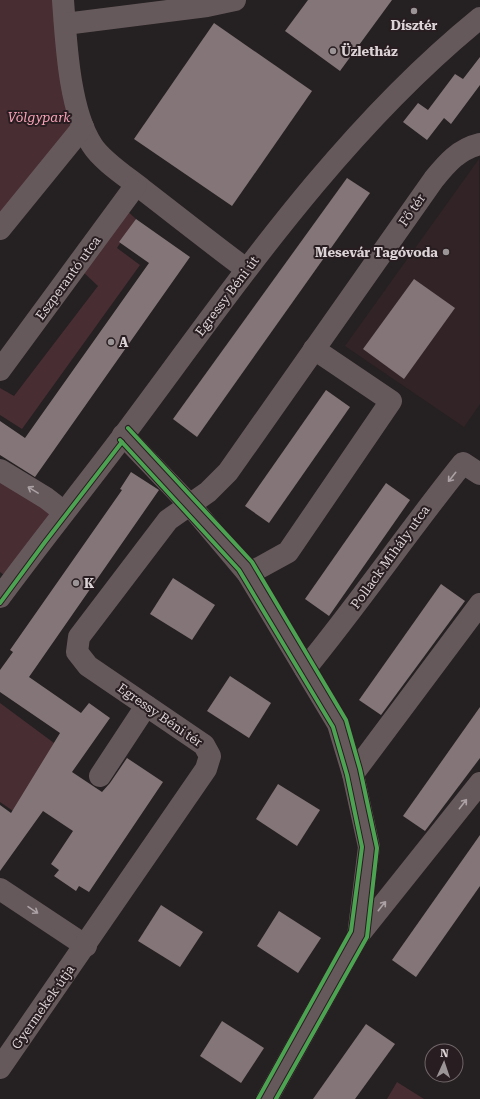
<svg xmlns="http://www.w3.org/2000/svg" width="480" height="1099" viewBox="0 0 480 1099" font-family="'Roboto Serif',serif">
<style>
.built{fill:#322326}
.green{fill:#482d33}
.building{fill:#847578}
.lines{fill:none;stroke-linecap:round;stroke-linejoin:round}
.minor{stroke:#66595c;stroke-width:22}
.cycleway-casing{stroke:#281d20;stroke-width:6}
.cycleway{stroke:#4ca352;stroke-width:4}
.oneway{stroke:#aca2a5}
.poi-dot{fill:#9b9496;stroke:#281d20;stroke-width:1.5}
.labels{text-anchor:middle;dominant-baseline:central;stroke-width:4;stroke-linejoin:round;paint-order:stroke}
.poi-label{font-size:13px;font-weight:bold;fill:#dbd3d5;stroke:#281d20;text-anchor:start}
.park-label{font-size:13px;font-style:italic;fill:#fba4b9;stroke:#281d20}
.street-label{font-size:13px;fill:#dbd3d5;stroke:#281d20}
</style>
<rect width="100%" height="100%" fill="#252021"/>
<!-- built -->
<path class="built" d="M479,159L480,404L464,427L345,346Z"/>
<!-- green -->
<g class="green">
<path d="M0,0H63L83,127L0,228Z"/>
<path d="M125,209L136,219L117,248L140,265L22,429L0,415V388L14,396L98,286L81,270Z"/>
<path d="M0,471L64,512L12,581L0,572Z"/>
<path d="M0,703L54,743L16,813L0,802Z"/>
<path d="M397,1082L424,1099H387Z"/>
</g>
<!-- building -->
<g class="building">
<path d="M308,0H392L340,71L285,31Z"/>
<path d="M214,23L312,91L232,206L134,139Z"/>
<path d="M480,57V85L451,124L444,118L427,140L403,122L418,103L428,110L455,74L463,79Z"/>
<path d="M347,178L370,193L197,437L173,419Z"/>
<path d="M136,219L190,257L35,477L0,455V421L25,438L149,263L119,242Z"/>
<path d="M414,279L455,308L404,379L363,349Z"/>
<path d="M326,390L350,407L269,523L245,506Z"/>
<path d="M131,472L159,490L29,677L81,713L89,703L110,718L72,772L102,792L110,783L127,758L163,782L89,892L79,886L76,891L54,876L59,870L51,864L73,831L43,811L0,871V805L11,813L60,733L0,692V670L13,652L10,650L122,490L120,489Z"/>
<path d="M386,483L410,500L329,616L305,599Z"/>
<path d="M173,578L215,605L192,640L150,614Z"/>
<path d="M441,584L465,601L381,715L359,700Z"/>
<path d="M230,676L271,703L249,738L207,711Z"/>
<path d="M480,707V758L425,831L403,816Z"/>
<path d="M278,784L320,810L297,846L256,819Z"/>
<path d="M480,835V886L416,977L392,960Z"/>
<path d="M161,905L203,932L180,967L138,941Z"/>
<path d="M279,911L321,938L298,973L257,946Z"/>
<path d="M222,1021L264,1048L241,1083L200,1056Z"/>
<path d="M366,1024L395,1044L355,1099H313Z"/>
</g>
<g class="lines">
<!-- minor -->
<g class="minor">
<path d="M63,0C66,41 69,110 92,145C102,161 127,177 142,189C177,216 211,243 246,269"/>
<path d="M65,24L207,6L235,0"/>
<path d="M0,229L83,127"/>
<path d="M0,370L136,185"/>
<path d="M123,435L190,505L248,574L338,724L353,774L369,847L358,936L267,1099"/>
<path d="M0,470L46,498L64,512"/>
<path d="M248,574L288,552L391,401L314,349"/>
<path d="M0,597C39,544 80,493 120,440C231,292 335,136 480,18"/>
<path d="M305,669C360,602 409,530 463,463L480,474"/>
<path d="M353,774L480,604"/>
<path d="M100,776L146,706"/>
<path d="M0,889L86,946"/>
<path d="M358,936L480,783"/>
<path d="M0,1068L206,769L210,756L204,745L88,666L77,652L79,637L168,520L208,492L228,472L434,179C447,163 459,149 480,144"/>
</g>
<!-- cycleway casing -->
<g class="cycleway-casing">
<g id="cycleway">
<path d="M128,428L252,562L346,720L360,769L377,848L367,937L276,1099"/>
<path d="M120,440L239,570L333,727L347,775L362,847L351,931L258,1099"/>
<path d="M0,603L45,542L122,442"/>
</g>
</g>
<!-- cycleway -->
<use href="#cycleway" class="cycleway"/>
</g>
<!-- one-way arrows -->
<defs><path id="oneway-shaft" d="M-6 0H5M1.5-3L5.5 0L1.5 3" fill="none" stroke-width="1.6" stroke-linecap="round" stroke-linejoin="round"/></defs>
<g class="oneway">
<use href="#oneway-shaft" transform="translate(452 477) rotate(129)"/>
<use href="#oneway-shaft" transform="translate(33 490) rotate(-149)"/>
<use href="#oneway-shaft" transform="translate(463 804) rotate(-52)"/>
<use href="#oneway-shaft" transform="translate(382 906) rotate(-51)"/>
<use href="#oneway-shaft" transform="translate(33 910) rotate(34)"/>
</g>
<!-- markers -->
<g class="poi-dot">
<circle cx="414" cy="11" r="4"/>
<circle cx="333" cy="51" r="4"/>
<circle cx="446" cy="252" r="4"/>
<circle cx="111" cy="342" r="4"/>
<circle cx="76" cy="583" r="4"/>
</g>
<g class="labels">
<!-- poi labels -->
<g class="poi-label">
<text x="414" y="25" text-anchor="middle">Dísztér</text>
<text x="341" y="51">Üzletház</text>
<text x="438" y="252" text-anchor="end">Mesevár Tagóvoda</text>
<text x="119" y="342">A</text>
<text x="84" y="583">K</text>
</g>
<!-- park labels -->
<g class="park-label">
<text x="39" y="117">Völgypark</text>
</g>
<!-- street labels -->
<g class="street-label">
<text transform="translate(412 210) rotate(-55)">Fő tér</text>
<text transform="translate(68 278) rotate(-54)">Eszperantó utca</text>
<text transform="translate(227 296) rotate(-53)">Egressy Béni út</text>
<text transform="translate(390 557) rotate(-54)">Pollack Mihály utca</text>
<text transform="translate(160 715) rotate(35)">Egressy Béni tér</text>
<text transform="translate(43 1007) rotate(-55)">Gyermekek útja</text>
</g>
</g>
<!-- north arrow -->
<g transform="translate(444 1063) rotate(3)"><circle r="19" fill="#281d20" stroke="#706668"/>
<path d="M0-3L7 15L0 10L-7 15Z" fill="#9b9496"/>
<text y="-6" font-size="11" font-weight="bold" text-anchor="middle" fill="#dbd3d5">N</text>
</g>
</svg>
